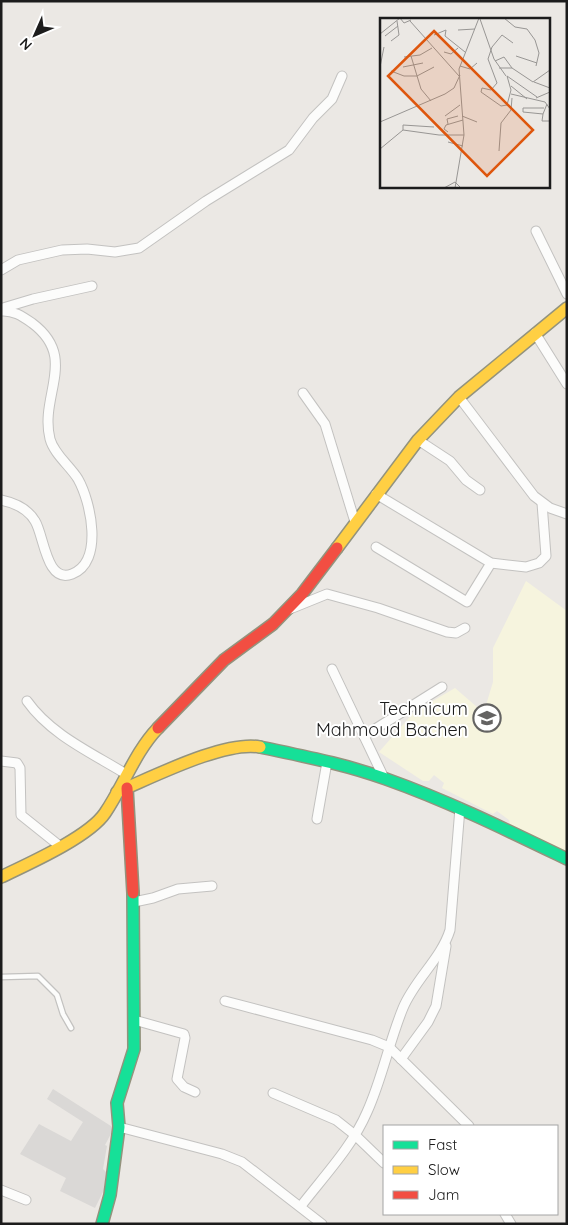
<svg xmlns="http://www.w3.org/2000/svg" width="568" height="1225" viewBox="0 0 568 1225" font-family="Quicksand,sans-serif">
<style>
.residential{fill:#dad8d6}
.education{fill:#f6f4de}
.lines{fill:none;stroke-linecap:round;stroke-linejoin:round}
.lane-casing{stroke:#c3c2c0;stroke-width:7}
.street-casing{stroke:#c3c2c0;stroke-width:11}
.fast-casing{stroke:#93937d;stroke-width:14}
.slow-casing{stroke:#93937d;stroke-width:14}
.jam-casing{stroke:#93937d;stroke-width:14}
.lane{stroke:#fcfcfb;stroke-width:4.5}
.street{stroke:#fcfcfb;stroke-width:9}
.fast{stroke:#16e098;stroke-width:11}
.slow{stroke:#ffcf43;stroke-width:11}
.jam{stroke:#f24e42;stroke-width:11}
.labels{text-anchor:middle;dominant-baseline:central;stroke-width:4;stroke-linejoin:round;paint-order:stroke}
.poi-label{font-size:18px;fill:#1c1c1c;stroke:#fff;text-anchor:end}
.inset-road{fill:none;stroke:#989694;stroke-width:1}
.view{fill:#de560d;fill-opacity:0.15;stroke:#de560d;stroke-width:2.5}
.inset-edge{fill:none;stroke:#1c1c1c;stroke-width:2.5}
</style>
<rect width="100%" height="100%" fill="#ebe8e4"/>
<!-- residential -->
<path class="residential" d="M53,1089L114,1128L105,1145L107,1146L103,1169L106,1172L104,1190L95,1208L60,1191L66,1178L20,1154L39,1124L71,1141L83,1122L47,1099Z"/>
<!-- education -->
<path class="education" d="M526,581L567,611V854L510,825L509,820L497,811L493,814L442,788L444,783L434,775L429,781H423L379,752L414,712L455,688L477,707L486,705L493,682V648Z"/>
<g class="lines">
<!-- lane casing -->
<g class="lane-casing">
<path id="lane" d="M1,977L38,976L57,995L63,1014L71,1028"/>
</g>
<!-- street casing -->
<g class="street-casing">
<g id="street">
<path d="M536,231L567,294"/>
<path d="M1,270L18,260L62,250L87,249L115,252L139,248L206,201L289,150L313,118L332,99L342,76"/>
<path d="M3,308L33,299L92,286"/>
<path d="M1,311C13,310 22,316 32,323C79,358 39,395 50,439C54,454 70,466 78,479C91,502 104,562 72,574C46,584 44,535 35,521C28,509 15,503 1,500"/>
<path d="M535,333L567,384"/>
<path d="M303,393L325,424L355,522"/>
<path d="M459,397L534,496L550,508L567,514"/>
<path d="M418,440L450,461L466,480L480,490"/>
<path d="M376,494L491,563L526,567L539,563L546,556L542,503"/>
<path d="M376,547L467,602L491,563"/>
<path d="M290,609L327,594L378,608L447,632L456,633L465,628"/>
<path d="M332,669L384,778"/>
<path d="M27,701C51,735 92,753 126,774"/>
<path d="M364,736L442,687"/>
<path d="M1,761L17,763L20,768L21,815L61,847"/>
<path d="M317,819L327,762"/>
<path d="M134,902L153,898L178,889L212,886"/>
<path d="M225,1001L372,1040L389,1047L469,1126"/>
<path d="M134,1020L184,1034L185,1038L177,1079L184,1087L195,1092"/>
<path d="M401,1059L428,1022L436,1006L446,946"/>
<path d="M273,1093L336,1120L355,1135L384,1163"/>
<path d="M119,1127L222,1154L242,1162L322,1224"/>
<path d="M1,1190L26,1200"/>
<path d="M301,1206C324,1176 352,1147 367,1112C382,1079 389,1042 403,1008C415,979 441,959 450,930L460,808"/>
<path d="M505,1214L511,1224"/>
</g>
</g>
<!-- fast casing -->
<g class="fast-casing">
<g id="fast">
<path d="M260,747C302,756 345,764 386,779C448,801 507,830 567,859"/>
<path d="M102,1224L110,1195L119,1127L117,1103L134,1049L133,893"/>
</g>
</g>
<!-- slow casing -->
<g class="slow-casing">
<g id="slow">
<path d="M337,548L418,440L459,397L567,308"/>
<path d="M117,792C151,778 225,740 260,747"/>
<path d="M1,877C28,864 89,837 105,813C124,785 135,752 158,728"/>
</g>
</g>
<!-- jam casing -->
<g class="jam-casing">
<g id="jam">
<path d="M158,728L224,660L273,624L302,594L337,548"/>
<path d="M127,788L133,893"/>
</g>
</g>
<!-- lane -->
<use href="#lane" class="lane"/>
<!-- street -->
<use href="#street" class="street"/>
<!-- fast -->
<use href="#fast" class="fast"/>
<!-- slow -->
<use href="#slow" class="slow"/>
<!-- jam -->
<use href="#jam" class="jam"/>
</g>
<!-- icons -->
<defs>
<g id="school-ring" transform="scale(1.4375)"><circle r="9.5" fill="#fff" stroke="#646362" stroke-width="1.5"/><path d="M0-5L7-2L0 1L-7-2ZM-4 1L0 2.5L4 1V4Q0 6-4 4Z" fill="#646362"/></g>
</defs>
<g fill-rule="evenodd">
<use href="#school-ring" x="487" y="718"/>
</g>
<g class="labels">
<!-- poi labels -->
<g class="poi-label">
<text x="468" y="708">Technicum<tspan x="468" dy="21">Mahmoud Bachen</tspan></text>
</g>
</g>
<!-- overview -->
<g transform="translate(380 18)">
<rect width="170" height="170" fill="#ebe8e4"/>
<path class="inset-road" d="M124,0L135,9L147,11L155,22L159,35L156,48M100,1L114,41L126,58M30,3L79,58M78,12L95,11M0,16L20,0L24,5L31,2M54,17L66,12L65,18L85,34M5,18L18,8M11,23L19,17L17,3M133,25L122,17L112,29L108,41L117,65L111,72L102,70L101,74L121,88L127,87L131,72L127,58L157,79M64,34L71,36L78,30M31,38L41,71L51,83M136,38L157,45M24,39L40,37L52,30M115,43L124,39L132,50M80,48L90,51L97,45M0,49L4,29M23,49L43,45M119,50H132L153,64L170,52M11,53L24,58H37L54,49M154,64L170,70M131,68L147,81M131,76L165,84L170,91M156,80L170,74M164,90H143V94L163,96L167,86M163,96L162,103H170M65,98L80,87M82,98L97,104M0,104L65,76L74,70L80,57M68,106L67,101L78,98M54,109L23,107V112L59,117H84M68,114L64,111L66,107L83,102M68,124L83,128M0,131L23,112M119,133L121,105L131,92L132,80M64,170L75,164L81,170M75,170L84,117L79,51L99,0"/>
<path class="view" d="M54,13L153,112L107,158L8,58Z"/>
<rect width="170" height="170" class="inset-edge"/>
</g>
<!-- border -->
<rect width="568" height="1225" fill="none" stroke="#1c1c1c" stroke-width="5"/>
<!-- legend -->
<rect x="383" y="1125" width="175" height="90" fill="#ffffff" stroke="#a4a4a4"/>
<rect x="393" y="1141" width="25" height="8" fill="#16e098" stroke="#a4a4a4"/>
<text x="428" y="1150" font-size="15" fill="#1c1c1c">Fast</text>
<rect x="393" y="1166" width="25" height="8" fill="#ffcf43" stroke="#a4a4a4"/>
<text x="428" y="1175" font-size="15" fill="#1c1c1c">Slow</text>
<rect x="393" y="1191" width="25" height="8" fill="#f24e42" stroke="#a4a4a4"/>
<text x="428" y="1200" font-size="15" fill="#1c1c1c">Jam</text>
<!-- north arrow -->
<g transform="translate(35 35) rotate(225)" stroke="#ffffff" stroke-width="4" paint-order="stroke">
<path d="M0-4L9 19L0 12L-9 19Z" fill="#1c1c1c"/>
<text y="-8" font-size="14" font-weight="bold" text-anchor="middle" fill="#1c1c1c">N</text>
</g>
</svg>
